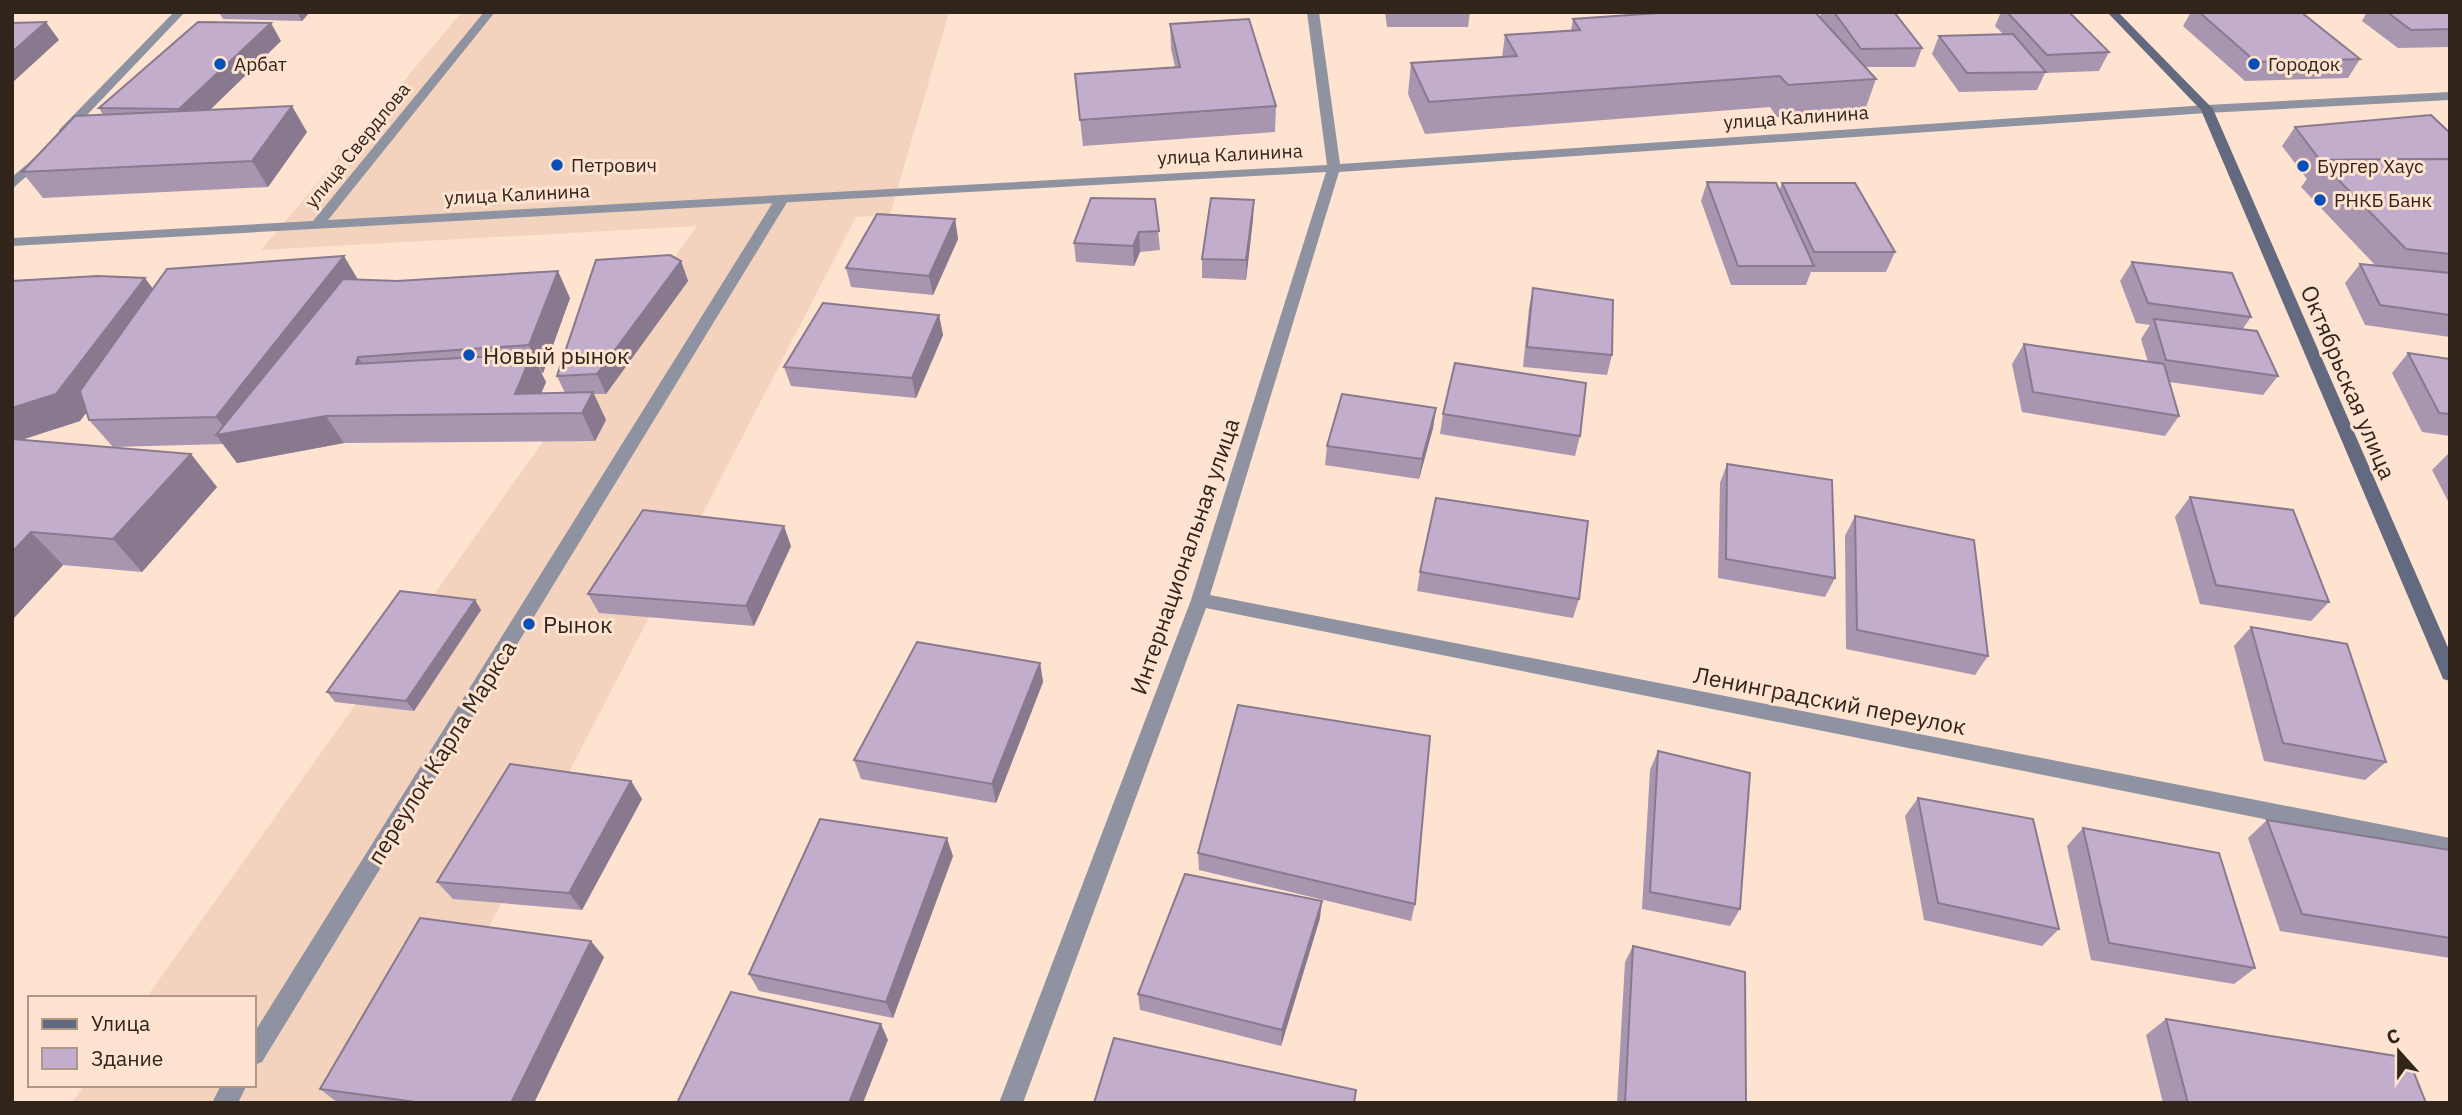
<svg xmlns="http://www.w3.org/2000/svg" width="2462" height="1115" viewBox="0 0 2462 1115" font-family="'IBM Plex Sans',sans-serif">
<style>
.built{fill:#f3d3bd}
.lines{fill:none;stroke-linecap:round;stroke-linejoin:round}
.lane{fill:#8e92a1;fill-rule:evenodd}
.street{fill:#8e92a1;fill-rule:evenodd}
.secondary{fill:#63697e;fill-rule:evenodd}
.wall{fill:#a895af}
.shaded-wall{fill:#88798f}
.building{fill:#c3adcc;stroke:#88798f;stroke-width:2}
.poi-dot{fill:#084fb9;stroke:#fee3d0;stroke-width:2.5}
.labels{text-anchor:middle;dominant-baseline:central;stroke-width:6;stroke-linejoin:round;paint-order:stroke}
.far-poi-label{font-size:19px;fill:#30241b;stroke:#fee3d0;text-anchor:start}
.far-street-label{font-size:19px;fill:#30241b;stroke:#fee3d0}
.poi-label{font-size:23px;fill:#30241b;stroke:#fee3d0;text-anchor:start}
.street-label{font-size:23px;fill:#30241b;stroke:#fee3d0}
</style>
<rect width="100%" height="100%" fill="#fee3d0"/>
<!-- built -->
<path class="built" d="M462,12H949L890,215L856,217L398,1103H72L84,1085H254V998H146L697,226L261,250Z"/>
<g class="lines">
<!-- lane -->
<g class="lane">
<path d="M174,12H185L67,136H59V130Z"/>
<path d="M39,154L45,158L44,161L12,189V177Z"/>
<path d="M782,195L789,199L262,1062L254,1065V1033L775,199Z"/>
<path d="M221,1085H247L238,1103H212Z"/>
</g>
<!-- street -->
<path class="street" d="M484,12H495L328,220L1327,165L1307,12H1319L1340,164L2207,105L2450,92V100L2207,113L1339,172L1210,595L2450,838V856L1206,608L1023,1103H999L1191,600L1326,172L12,246V238L313,221Z"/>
<!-- secondary -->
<path class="secondary" d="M2107,12H2118L2213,109L2450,652V681L2443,679L2441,674L2201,110Z"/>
</g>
<!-- wall -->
<g class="wall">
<path d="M219,12H310L302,21L223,19Z"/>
<path d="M1385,12H1470L1468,27H1387Z"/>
<path d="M1662,12H1815L1820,17L1821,12H1894L1922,48L1915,67H1866L1876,79L1865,110L1777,117L1770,107L1425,134L1408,94L1411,63L1502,57L1505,35L1571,31L1573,19Z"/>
<path d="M2001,12H2069L2109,52L2099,71L2045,73L2037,90L1959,92L1932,54L1939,36L2003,34L1995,26Z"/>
<path d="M2191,12H2301L2360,59L2348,78L2245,81L2183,26Z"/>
<path d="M2367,12H2450V47L2398,48L2362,21Z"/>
<path d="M1170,24L1276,106L1275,132L1083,146L1075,74L1175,67L1171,49Z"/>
<path d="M281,41L210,110L307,132L268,187L43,198L22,172L103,115L99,108Z"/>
<path d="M2295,127L2450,133V337L2365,325L2345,283L2360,264L2375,265L2301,187L2307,179L2282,146Z"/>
<path d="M1707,182L1779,191L1782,183L1895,252L1886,272H1811L1806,285H1731L1701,201Z"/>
<path d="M1155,199L1160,250L1140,252L1134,266L1076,262L1074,243Z"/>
<path d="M955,219L958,239L933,295L851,287L846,268Z"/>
<path d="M1253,219L1246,280L1202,278V259Z"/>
<path d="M681,261L688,281L606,394H594L606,420L595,441L344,443L237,463L223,444L113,447L89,420L87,412L80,421L20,440L217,487L142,572L63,565L12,620V281L153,288L358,280L570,298L543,373H541L546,382L541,394L565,393L557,376Z"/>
<path d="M2132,262L2251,317L2242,330L2278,376L2263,395L2169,382L2179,416L2165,436L2022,412L2012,364L2024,344L2148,362L2141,339L2150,325L2136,323L2120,281Z"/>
<path d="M1533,288L1612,355L1607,375L1523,367L1529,308Z"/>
<path d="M939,315L943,335L916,398L791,386L784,367Z"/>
<path d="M2408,353L2450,359V436L2422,432L2392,373Z"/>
<path d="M1436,408L1433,428L1419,479L1325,465L1327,446Z"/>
<path d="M1443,414L1580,436L1575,456L1440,434Z"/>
<path d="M2450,452V505L2432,470Z"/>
<path d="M1727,464L1835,578L1825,597L1718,578L1720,483Z"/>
<path d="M2190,497L2329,602L2311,621L2200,604L2175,517Z"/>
<path d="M1855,516L1988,656L1975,675L1846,649L1845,536Z"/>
<path d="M791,546L754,626L599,613L588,594Z"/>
<path d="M1420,572L1579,599L1573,618L1417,591Z"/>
<path d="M475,600L481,610L414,711L335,702L327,692Z"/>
<path d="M2251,627L2386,762L2365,780L2264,761L2234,646Z"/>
<path d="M1040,663L1043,682L996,803L861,779L854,760Z"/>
<path d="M1658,751L1740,909L1730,926L1642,909L1650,770Z"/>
<path d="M631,781L642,799L582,910L453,899L437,882Z"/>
<path d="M1918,798L2059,929L2042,946L1924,920L1905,816Z"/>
<path d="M2267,820L2450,850V958L2280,931L2248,838Z"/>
<path d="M2083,828L2255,968L2234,984L2091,960L2067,846Z"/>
<path d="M1198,853L1415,904L1411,921L1199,870Z"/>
<path d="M953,856L893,1018L759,991L749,974Z"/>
<path d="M1320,918L1281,1046L1140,1010L1138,994Z"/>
<path d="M1633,946L1746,1103H1617L1625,962Z"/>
<path d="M604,957L534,1103H338L320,1089Z"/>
<path d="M2166,1019L2426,1103H2163L2146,1035Z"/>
</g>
<!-- shaded-wall -->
<g class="shaded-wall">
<path d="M297,12H310L302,21Z"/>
<path d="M46,22L59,40L12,83V52Z"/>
<path d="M271,23L281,41L191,128L179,109Z"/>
<path d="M292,106L307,132L268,187L252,161Z"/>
<path d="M1254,200L1253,219L1246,280V260Z"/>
<path d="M955,219L958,239L933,295L929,276Z"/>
<path d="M1139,232L1140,252L1134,266L1133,246Z"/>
<path d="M344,256L360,283L326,416L344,443L237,463L216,435L228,433L216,417Z"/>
<path d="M681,261L688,281L606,394L597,374Z"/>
<path d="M558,271L570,298L543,373L529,345Z"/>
<path d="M145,278L165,305L80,421L12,443V408Z"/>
<path d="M939,315L943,335L916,398L912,378Z"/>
<path d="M532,354L546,382L532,414L515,394Z"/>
<path d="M358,357L375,384L356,364Z"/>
<path d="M593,392L606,420L595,441L582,413Z"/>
<path d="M1436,408L1433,428L1419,479L1422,459Z"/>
<path d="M191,454L217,487L142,572L113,539Z"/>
<path d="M784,526L791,546L754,626L746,606Z"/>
<path d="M31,532L63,565L12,620V552Z"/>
<path d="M475,600L481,610L414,711L406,701Z"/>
<path d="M1040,663L1043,682L996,803L992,784Z"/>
<path d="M631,781L642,799L582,910L569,893Z"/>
<path d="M947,838L953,856L893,1018L886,1002Z"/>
<path d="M1322,901L1320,918L1281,1046L1282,1030Z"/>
<path d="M591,941L604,957L534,1103H511Z"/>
<path d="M881,1024L888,1040L863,1103H849Z"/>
</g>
<!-- building -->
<g class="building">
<path d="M1673,12H1815L1876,79L1788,85L1780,76L1429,102L1411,63L1517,56L1505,35L1580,30L1573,19Z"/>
<path d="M1834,12H1894L1922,48L1861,49Z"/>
<path d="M2007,12H2069L2109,52L2047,55Z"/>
<path d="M2199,12H2301L2360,59L2256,62Z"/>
<path d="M2387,12H2450V29L2411,30Z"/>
<path d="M1249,19L1276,106L1080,120L1075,74L1180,67L1170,24Z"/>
<path d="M46,22L12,52V23Z"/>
<path d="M198,22L271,23L179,109L99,108Z"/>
<path d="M2013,34L2046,72L1967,73L1939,36Z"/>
<path d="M292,106L252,161L22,172L75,116Z"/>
<path d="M2431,115L2450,133V159L2320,160L2295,127Z"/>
<path d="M2450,159V254L2406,249L2319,160Z"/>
<path d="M1707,182L1776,183L1814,266H1738Z"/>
<path d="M1782,183H1855L1895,252H1814Z"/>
<path d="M1091,198L1155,199L1159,231L1139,232L1133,246L1074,243Z"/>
<path d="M1211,198L1254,200L1246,260L1202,259Z"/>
<path d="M877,214L955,219L929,276L846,268Z"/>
<path d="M670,255L681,261L597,374L557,376L596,260Z"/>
<path d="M344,256L216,417L89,420L80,391L167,269Z"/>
<path d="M2132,262L2232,273L2251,317L2148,303Z"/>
<path d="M2360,264L2450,273V315L2380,305Z"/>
<path d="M558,271L529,345L358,357L356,364L532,354L515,394L593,392L582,413L326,416L216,435L343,279L397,281Z"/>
<path d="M98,276L145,278L56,394L12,408V281Z"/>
<path d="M1533,288L1613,300L1612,355L1527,347Z"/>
<path d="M823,303L939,315L912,378L784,367Z"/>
<path d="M2154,319L2257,331L2278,376L2166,360Z"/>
<path d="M2024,344L2164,364L2179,416L2033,392Z"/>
<path d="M2408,353L2450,359V414L2439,413Z"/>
<path d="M1455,363L1586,383L1580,436L1443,414Z"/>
<path d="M1342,394L1436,408L1422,459L1327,446Z"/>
<path d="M12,439L191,454L113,539L31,532L12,552Z"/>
<path d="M1727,464L1832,480L1835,578L1726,559Z"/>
<path d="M2190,497L2293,510L2329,602L2216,585Z"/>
<path d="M1436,498L1588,521L1579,599L1420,572Z"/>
<path d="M643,510L784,526L746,606L588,594Z"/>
<path d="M1855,516L1974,540L1988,656L1857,630Z"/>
<path d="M400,591L475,600L406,701L327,692Z"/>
<path d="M2251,627L2347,644L2386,762L2283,743Z"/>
<path d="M917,642L1040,663L992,784L854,760Z"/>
<path d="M1238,705L1430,736L1415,904L1198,853Z"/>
<path d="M1658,751L1750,773L1740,909L1650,892Z"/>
<path d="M510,764L631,781L569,893L437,882Z"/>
<path d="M1918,798L2033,819L2059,929L1938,903Z"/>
<path d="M820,819L947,838L886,1002L749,974Z"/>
<path d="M2267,820L2450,850V938L2302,914Z"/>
<path d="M2083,828L2219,853L2255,968L2109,943Z"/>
<path d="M1185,874L1322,901L1282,1030L1138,994Z"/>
<path d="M420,918L591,941L511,1103H423L320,1089Z"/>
<path d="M1633,946L1745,972L1746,1103H1625Z"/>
<path d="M731,992L881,1024L849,1103H677Z"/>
<path d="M2166,1019L2408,1058L2426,1103H2188Z"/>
<path d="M1114,1038L1356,1090L1354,1103H1094Z"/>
</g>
<!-- markers -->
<g class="poi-dot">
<circle cx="220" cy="64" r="7"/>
<circle cx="2254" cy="64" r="7"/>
<circle cx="557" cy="165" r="7"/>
<circle cx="2303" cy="166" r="7"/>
<circle cx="2320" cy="200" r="7"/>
<circle cx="469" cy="355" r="7"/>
<circle cx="529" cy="624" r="7"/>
</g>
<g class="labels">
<!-- far-poi labels -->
<g class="far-poi-label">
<text x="234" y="64">Арбат</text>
<text x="2268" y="64">Городок</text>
<text x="571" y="165">Петрович</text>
<text x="2317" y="166">Бургер Хаус</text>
<text x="2334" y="200">РНКБ Банк</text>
</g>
<!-- far-street labels -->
<g class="far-street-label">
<text transform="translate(1796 117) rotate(-4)">улица Калинина</text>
<text transform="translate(357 145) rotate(-51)">улица Свердлова</text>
<text transform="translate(1230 154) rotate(-3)">улица Калинина</text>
<text transform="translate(517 194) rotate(-3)">улица Калинина</text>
</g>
<!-- poi labels -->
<g class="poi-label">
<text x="483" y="355">Новый рынок</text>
<text x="543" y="624">Рынок</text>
</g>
<!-- street labels -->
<g class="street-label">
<text transform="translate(2349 382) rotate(67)">Октябрьская улица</text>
<text transform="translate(1184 556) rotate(-71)">Интернациональная улица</text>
<text transform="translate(1830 700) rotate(11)">Ленинградский переулок</text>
<text transform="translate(441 752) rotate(-58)">переулок Карла Маркса</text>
</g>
</g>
<!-- border -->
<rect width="2462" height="1115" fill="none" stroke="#30241b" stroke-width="28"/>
<!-- legend -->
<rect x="28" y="996" width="228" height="91" fill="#fee3d0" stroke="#ac9788" stroke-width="2"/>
<rect x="42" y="1019" width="35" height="10" fill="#63697e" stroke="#ac9788" stroke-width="2"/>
<text x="91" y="1031" font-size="21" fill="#30241b">Улица</text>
<rect x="42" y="1048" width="35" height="21" fill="#c3adcc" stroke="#ac9788" stroke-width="2"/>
<text x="91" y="1066" font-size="21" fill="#30241b">Здание</text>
<!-- north arrow -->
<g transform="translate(2399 1052) rotate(339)" stroke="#fee3d0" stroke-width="5" paint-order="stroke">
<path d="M0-5L12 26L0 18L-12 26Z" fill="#30241b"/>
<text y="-10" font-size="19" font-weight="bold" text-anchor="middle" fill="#30241b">С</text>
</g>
</svg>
